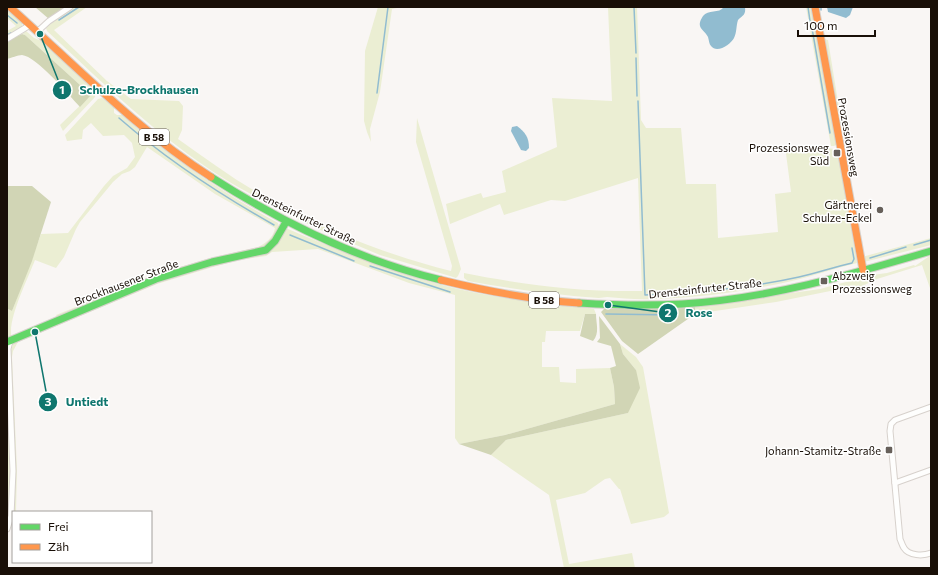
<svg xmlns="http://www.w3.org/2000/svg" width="938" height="575" viewBox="0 0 938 575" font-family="Commissioner,sans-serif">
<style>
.green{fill:#ebeed3}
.forest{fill:#d1d5b5}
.water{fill:#91bcd0}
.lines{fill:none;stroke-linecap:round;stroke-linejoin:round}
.stream{stroke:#91bcd0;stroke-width:1.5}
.street-casing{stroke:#d7d1cc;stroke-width:7}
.fast-casing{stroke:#d7d1cc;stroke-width:9}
.slow-casing{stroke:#d7d1cc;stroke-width:9}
.street{stroke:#fefefd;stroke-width:5}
.fast{stroke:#63d668;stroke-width:7}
.slow{stroke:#ff974d;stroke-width:7}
.poi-dot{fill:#67605a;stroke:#fff;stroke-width:1.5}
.labels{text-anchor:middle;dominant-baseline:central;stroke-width:3;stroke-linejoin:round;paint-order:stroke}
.shield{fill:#fff;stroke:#5e5751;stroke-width:1}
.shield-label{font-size:10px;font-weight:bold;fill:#190f07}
.street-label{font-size:11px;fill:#190f07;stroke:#fff}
.poi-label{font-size:11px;fill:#190f07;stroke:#fff;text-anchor:end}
.leader{fill:none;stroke:#0f766e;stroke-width:1.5}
.callout-dot{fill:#0f766e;stroke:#fff;stroke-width:1.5}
.mark-label{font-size:12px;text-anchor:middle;font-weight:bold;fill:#fff}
.callout-label{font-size:12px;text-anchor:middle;font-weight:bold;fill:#0f766e;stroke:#fff;stroke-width:3;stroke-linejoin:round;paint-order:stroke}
</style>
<rect width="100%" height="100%" fill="#f9f6f4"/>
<!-- green -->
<g class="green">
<path d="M75,7H87L54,30L107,81L131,99L179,101L183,106L182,130L178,139C209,161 239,183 272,201C329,232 388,255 451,271L452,266L416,142L417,118L461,269L458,276L456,278L450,276L380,255L325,232L291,216V211H290L287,213C266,202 244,191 223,178C158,137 103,83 47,31L46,28L49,25Z"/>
<path d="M378,7H402L392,9L380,92L370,129L371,142L367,132L364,121L365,51Z"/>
<path d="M608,7H637L641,120L646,128H681L686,184H716L718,238L778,232L775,194L791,192L785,146C792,148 799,150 805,150C817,151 827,145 838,151L857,263C835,268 814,276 792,281C747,291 699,298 653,299C637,300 622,298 607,297L599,298C555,295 512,289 468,281L464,278V273C525,285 579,292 642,291L638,178L565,201L551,200L504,215L500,204L450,224L446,204L481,193L483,198L506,192L502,171L557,147L552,98L612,101Z"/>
<path d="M806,7H813L837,144L834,146H831Z"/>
<path d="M7,9L22,22V27L7,37V31L16,26L7,18Z"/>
<path d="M26,31L34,38L44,42L96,91L95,97L63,131L60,125L91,95L25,35L22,34Z"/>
<path d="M823,39L828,40L844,139H840Z"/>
<path d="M102,98L114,107V113L117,115H122C170,157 222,192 278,223L279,227L278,232L265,248L212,261L58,319L56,315L154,275L207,259L258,247C266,243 273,238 275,228L215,194L147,147L135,167L130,171L122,174L113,182L80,222L76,229L64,257L56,268L35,260C29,276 6,322 12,338L7,339L8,309L12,311L41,234L68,233L104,186L113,176L127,168L135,157L132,143L124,135L103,136L91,123L83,130L82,139L67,141L65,135L98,99Z"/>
<path d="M285,229H288C343,252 399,275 458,289C488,296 520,300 551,305C565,307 580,306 594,309L596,314H585L580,331H546L545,342H542V367H559L560,382L576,383V369L610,368L614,387L615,404L505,435L459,444L455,438V295L409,283L318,249L272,252L266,256L239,260L213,267L157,284L18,342L13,351L12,357L17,470L16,512H13L15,471L10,354L13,344L16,340L156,281L212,264L256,255Z"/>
<path d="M931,238V245L864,262L862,257Z"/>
<path d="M931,255V291L922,265L877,279L860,287H850L776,302L695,314V307L820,289L872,275L887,273L914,265L915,266Z"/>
<path d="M620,344L636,357L643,367L669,513L664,517L631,524L620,489H619L610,478L605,479L585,493L556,500L569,564L632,553L635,568H564L549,495L491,455L506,440L628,413L636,370L623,354Z"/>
<path d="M7,361L12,471L10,515L7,524Z"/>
</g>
<!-- forest -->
<g class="forest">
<path d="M35,7H67L49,19Z"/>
<path d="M22,34L25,35L91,95L80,107C70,96 36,56 22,55C18,55 11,58 7,59V41Z"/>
<path d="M7,186H32L51,202L32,261L12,311L8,309Z"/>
<path d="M695,307V314L638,354L622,341L601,312L604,309H653Z"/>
<path d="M585,314H596C596,324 600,333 593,341L580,336Z"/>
<path d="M599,316L620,344L623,354L636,370L640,388L628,413L506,440L491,455L459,444L505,435L615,404L614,387L610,368L616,366L611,346L597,342L600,338Z"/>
</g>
<!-- water -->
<g class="water">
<path d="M724,7H745C746,15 743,15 738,20C736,26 737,32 734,38C731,44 717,54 711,46C709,44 709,40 708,37C704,29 695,28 703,16C708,9 719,14 724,7Z"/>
<path d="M827,7H853L850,15L846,18L828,12Z"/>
<path d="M517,126C525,132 529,137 529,148L526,151L521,150L511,131L512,127Z"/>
</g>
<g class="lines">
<!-- stream -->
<g class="stream">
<path d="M634,7L636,53"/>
<path d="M808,7L810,21"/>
<path d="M821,7V10"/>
<path d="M7,15L17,23"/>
<path d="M59,20L79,7"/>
<path d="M812,28L830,133"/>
<path d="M7,35L11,33"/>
<path d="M636,58L637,96"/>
<path d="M377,93L388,7"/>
<path d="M638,101L645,295C696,293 749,288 799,277C817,273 834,267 852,263L854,259L852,248"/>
<path d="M119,118C167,160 219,194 274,225"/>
<path d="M290,235L354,261"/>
<path d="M914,245L931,240"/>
<path d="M870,258L906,247"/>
<path d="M370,266L450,292"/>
<path d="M606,314L675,315"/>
</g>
<!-- street casing -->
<g class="street-casing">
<g id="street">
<path d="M37,32L49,21L70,7"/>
<path d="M7,39L30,25"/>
<path d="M931,407L895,420L891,424L890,431L900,539C901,541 902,545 904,548C909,556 923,556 931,553"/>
<path d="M895,483L931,470"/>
<path d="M7,529L11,516L13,471L8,349L10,341"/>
</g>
</g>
<!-- fast casing -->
<g class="fast-casing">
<g id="fast">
<path d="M211,177C281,222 358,260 441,280"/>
<path d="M579,303C613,305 647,306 682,304C767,299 850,275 931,251"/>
<path d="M7,342L156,279L212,262L266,250L275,241L286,222"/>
</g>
</g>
<!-- slow casing -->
<g class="slow-casing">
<g id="slow">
<path d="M10,7C75,65 137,130 211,177"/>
<path d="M815,7L863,270"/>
<path d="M441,280C486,291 532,300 579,303"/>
</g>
</g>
<!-- street -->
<use href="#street" class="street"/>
<!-- fast -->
<use href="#fast" class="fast"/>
<!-- slow -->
<use href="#slow" class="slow"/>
</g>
<!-- markers -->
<g class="poi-dot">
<rect x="833" y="149" width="8" height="8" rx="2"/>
<circle cx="880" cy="210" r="4"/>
<rect x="820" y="277" width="8" height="8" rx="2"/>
<rect x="885" y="446" width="8" height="8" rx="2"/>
</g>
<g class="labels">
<!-- shield labels -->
<g class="shield">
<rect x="139" y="129" width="30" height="16" rx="3"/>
<rect x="529" y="292" width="30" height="16" rx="3"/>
</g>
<g class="shield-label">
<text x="154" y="137">B 58</text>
<text x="544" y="300">B 58</text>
</g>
<!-- street labels -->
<g class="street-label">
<text transform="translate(849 137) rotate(80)">Prozessionsweg</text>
<text transform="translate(304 216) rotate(26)">Drensteinfurter Straße</text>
<text transform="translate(126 282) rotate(-21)">Brockhausener Straße</text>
<text transform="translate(705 288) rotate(-6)">Drensteinfurter Straße</text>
</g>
<!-- poi labels -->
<g class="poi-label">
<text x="829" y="147">Prozessionsweg<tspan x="829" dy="13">Süd</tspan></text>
<text x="872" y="204">Gärtnerei<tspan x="872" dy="13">Schulze-Eckel</tspan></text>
<text x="832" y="275" text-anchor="start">Abzweig<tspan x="832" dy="13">Prozessionsweg</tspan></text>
<text x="881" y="450">Johann-Stamitz-Straße</text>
</g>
</g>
<!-- callouts -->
<path class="leader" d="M40 34L62 90M608 305L668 313M35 332L48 402"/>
<g class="callout-dot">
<circle cx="40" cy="34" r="4"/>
<circle cx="608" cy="305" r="4"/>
<circle cx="35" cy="332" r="4"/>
<circle cx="62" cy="90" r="10"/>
<circle cx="668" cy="313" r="10"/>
<circle cx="48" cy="402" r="10"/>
</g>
<g class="mark-label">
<text x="62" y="94">1</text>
<text x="668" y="317">2</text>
<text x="48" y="406">3</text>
</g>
<g class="callout-label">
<text x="139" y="94">Schulze-Brockhausen</text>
<text x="699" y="317">Rose</text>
<text x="87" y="406">Untiedt</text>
</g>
<!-- border -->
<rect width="938" height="575" fill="none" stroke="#190f07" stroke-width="16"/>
<!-- legend -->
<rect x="12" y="511" width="140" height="52" fill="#ffffff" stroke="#a39f9c"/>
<rect x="20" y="524" width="20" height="6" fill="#63d668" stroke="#a39f9c"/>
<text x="48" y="531" font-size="12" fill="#190f07">Frei</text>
<rect x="20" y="544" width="20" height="6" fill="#ff974d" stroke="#a39f9c"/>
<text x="48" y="551" font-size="12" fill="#190f07">Zäh</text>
<!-- scale -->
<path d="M798 30v6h77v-6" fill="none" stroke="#190f07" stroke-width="2"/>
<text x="804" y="30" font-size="12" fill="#190f07" stroke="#ffffff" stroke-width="3" paint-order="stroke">100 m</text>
</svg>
